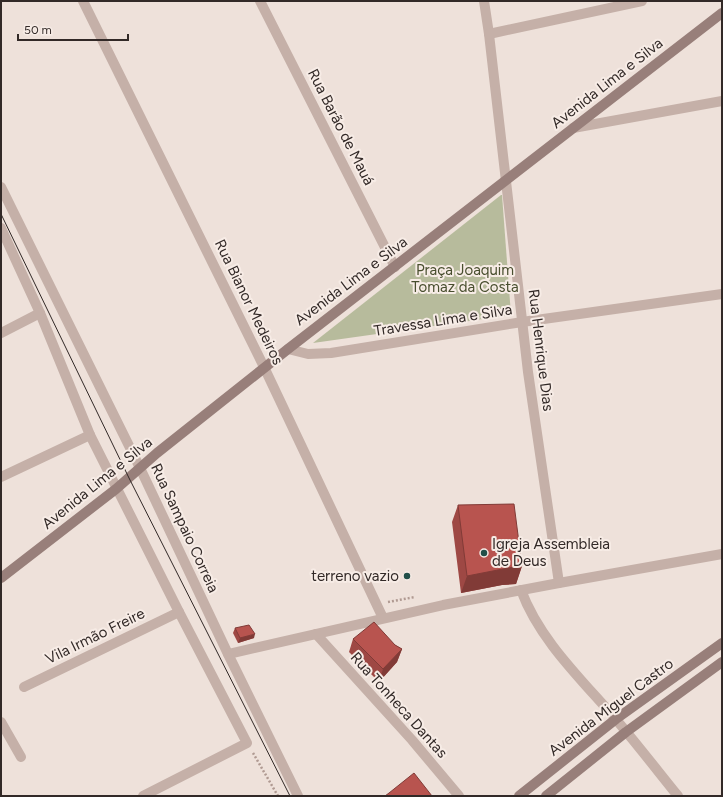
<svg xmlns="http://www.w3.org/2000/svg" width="723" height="797" viewBox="0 0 723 797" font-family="Figtree,sans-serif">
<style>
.green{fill:#b7bb9c}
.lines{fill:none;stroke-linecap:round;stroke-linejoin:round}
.path{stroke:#b09a92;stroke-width:2.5;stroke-dasharray:2 2;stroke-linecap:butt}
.minor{stroke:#c5b0a8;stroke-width:10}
.secondary{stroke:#987f7a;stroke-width:10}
.tram{stroke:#322927;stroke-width:1}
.wall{fill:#9e4844}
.shaded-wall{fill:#813b37}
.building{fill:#b8544f;stroke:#813b37}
.poi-dot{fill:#224f49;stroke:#f7ece6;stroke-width:1.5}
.labels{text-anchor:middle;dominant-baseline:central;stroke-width:4;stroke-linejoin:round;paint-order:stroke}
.street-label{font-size:15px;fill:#322927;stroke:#f7ece6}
.park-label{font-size:15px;fill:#484e2e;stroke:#f7ece6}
.poi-label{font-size:15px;fill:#322927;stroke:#f7ece6;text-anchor:start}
</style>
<rect width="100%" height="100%" fill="#eee1da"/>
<!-- green -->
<path class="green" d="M502,195L511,315L313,343L501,195Z"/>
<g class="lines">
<!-- path -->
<g class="path">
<path d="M388,602L415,597"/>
<path d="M253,753L278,796"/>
</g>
<!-- minor -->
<g class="minor">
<path d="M83,1L264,367L383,618"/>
<path d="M260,1L395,267"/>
<path d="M484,1L489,34L528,372L559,583"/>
<path d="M489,34L642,1"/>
<path d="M573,128L722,101"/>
<path d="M1,187L140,468L228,654L298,796"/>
<path d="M1,228L40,313L90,435L179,612L247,743L143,796"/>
<path d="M1,333L40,313"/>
<path d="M288,349L308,354L331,353L522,322L722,294"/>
<path d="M1,477L90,435"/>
<path d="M521,590C539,639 580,678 614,717C636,743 657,770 678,796"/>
<path d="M316,634L412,740L459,796"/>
<path d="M228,654L443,605L559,583L722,554"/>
<path d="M24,687L179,612"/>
<path d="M1,722L21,757"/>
</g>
<!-- secondary -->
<g class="secondary">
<path d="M1,578L116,489L157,453L288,349L722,13"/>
<path d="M519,796L616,719L722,643"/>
<path d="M546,796L626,732L722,662"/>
</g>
<!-- tram -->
<path class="tram" d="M1,214L129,478L290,796"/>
</g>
<!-- wall -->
<g class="wall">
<path d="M458,505L522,566L516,584L502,585L461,593L452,522Z"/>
<path d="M235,628L254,638L238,643L233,633Z"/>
<path d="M353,639L395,645L402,649L397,662L379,682L349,652Z"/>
</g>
<!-- shaded-wall -->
<g class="shaded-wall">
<path d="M522,566L516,584L502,585L461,593L467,576L508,568Z"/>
<path d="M255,634L254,638L238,643L240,638Z"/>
<path d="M402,649L397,662L379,682L383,669Z"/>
</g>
<!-- building -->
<g class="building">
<path d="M514,504L522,566L508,568L467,576L458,505Z"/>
<path d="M374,622L395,645L402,649L383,669L353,639Z"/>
<path d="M249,625L255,634L240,638L235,628Z"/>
<path d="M414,773L432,796H385L389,793Z"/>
</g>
<!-- markers -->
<g class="poi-dot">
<circle cx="484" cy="553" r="4"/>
<circle cx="407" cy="576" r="4"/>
</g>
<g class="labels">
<!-- street labels -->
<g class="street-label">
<text transform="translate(607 83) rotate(-38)">Avenida Lima e Silva</text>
<text transform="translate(341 127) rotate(63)">Rua Barão de Mauá</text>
<text transform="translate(351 281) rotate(-37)">Avenida Lima e Silva</text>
<text transform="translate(249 302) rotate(64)">Rua Bianor Medeiros</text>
<text transform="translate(443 320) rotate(-9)">Travessa Lima e Silva</text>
<text transform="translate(541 350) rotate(83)">Rua Henrique Dias</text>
<text transform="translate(97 483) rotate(-39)">Avenida Lima e Silva</text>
<text transform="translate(185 528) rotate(65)">Rua Sampaio Correia</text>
<text transform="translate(95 636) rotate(-26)">Vila Irmão Freire</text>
<text transform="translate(399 705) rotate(48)">Rua Tonheca Dantas</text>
<text transform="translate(611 707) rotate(-37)">Avenida Miguel Castro</text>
</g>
<!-- park labels -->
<g class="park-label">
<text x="465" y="270">Praça Joaquim<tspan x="465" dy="17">Tomaz da Costa</tspan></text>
</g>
<!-- poi labels -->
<g class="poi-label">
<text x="492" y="544">Igreja Assembleia<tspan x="492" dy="17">de Deus</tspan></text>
<text x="399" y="576" text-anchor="end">terreno vazio</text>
</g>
</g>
<!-- border -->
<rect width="723" height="797" fill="none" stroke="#322927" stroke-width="4"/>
<!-- scale -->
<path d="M18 34v6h110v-6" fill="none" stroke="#322927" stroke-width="2"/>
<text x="24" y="34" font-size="12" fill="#322927" stroke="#f7ece6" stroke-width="3" paint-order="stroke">50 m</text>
</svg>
